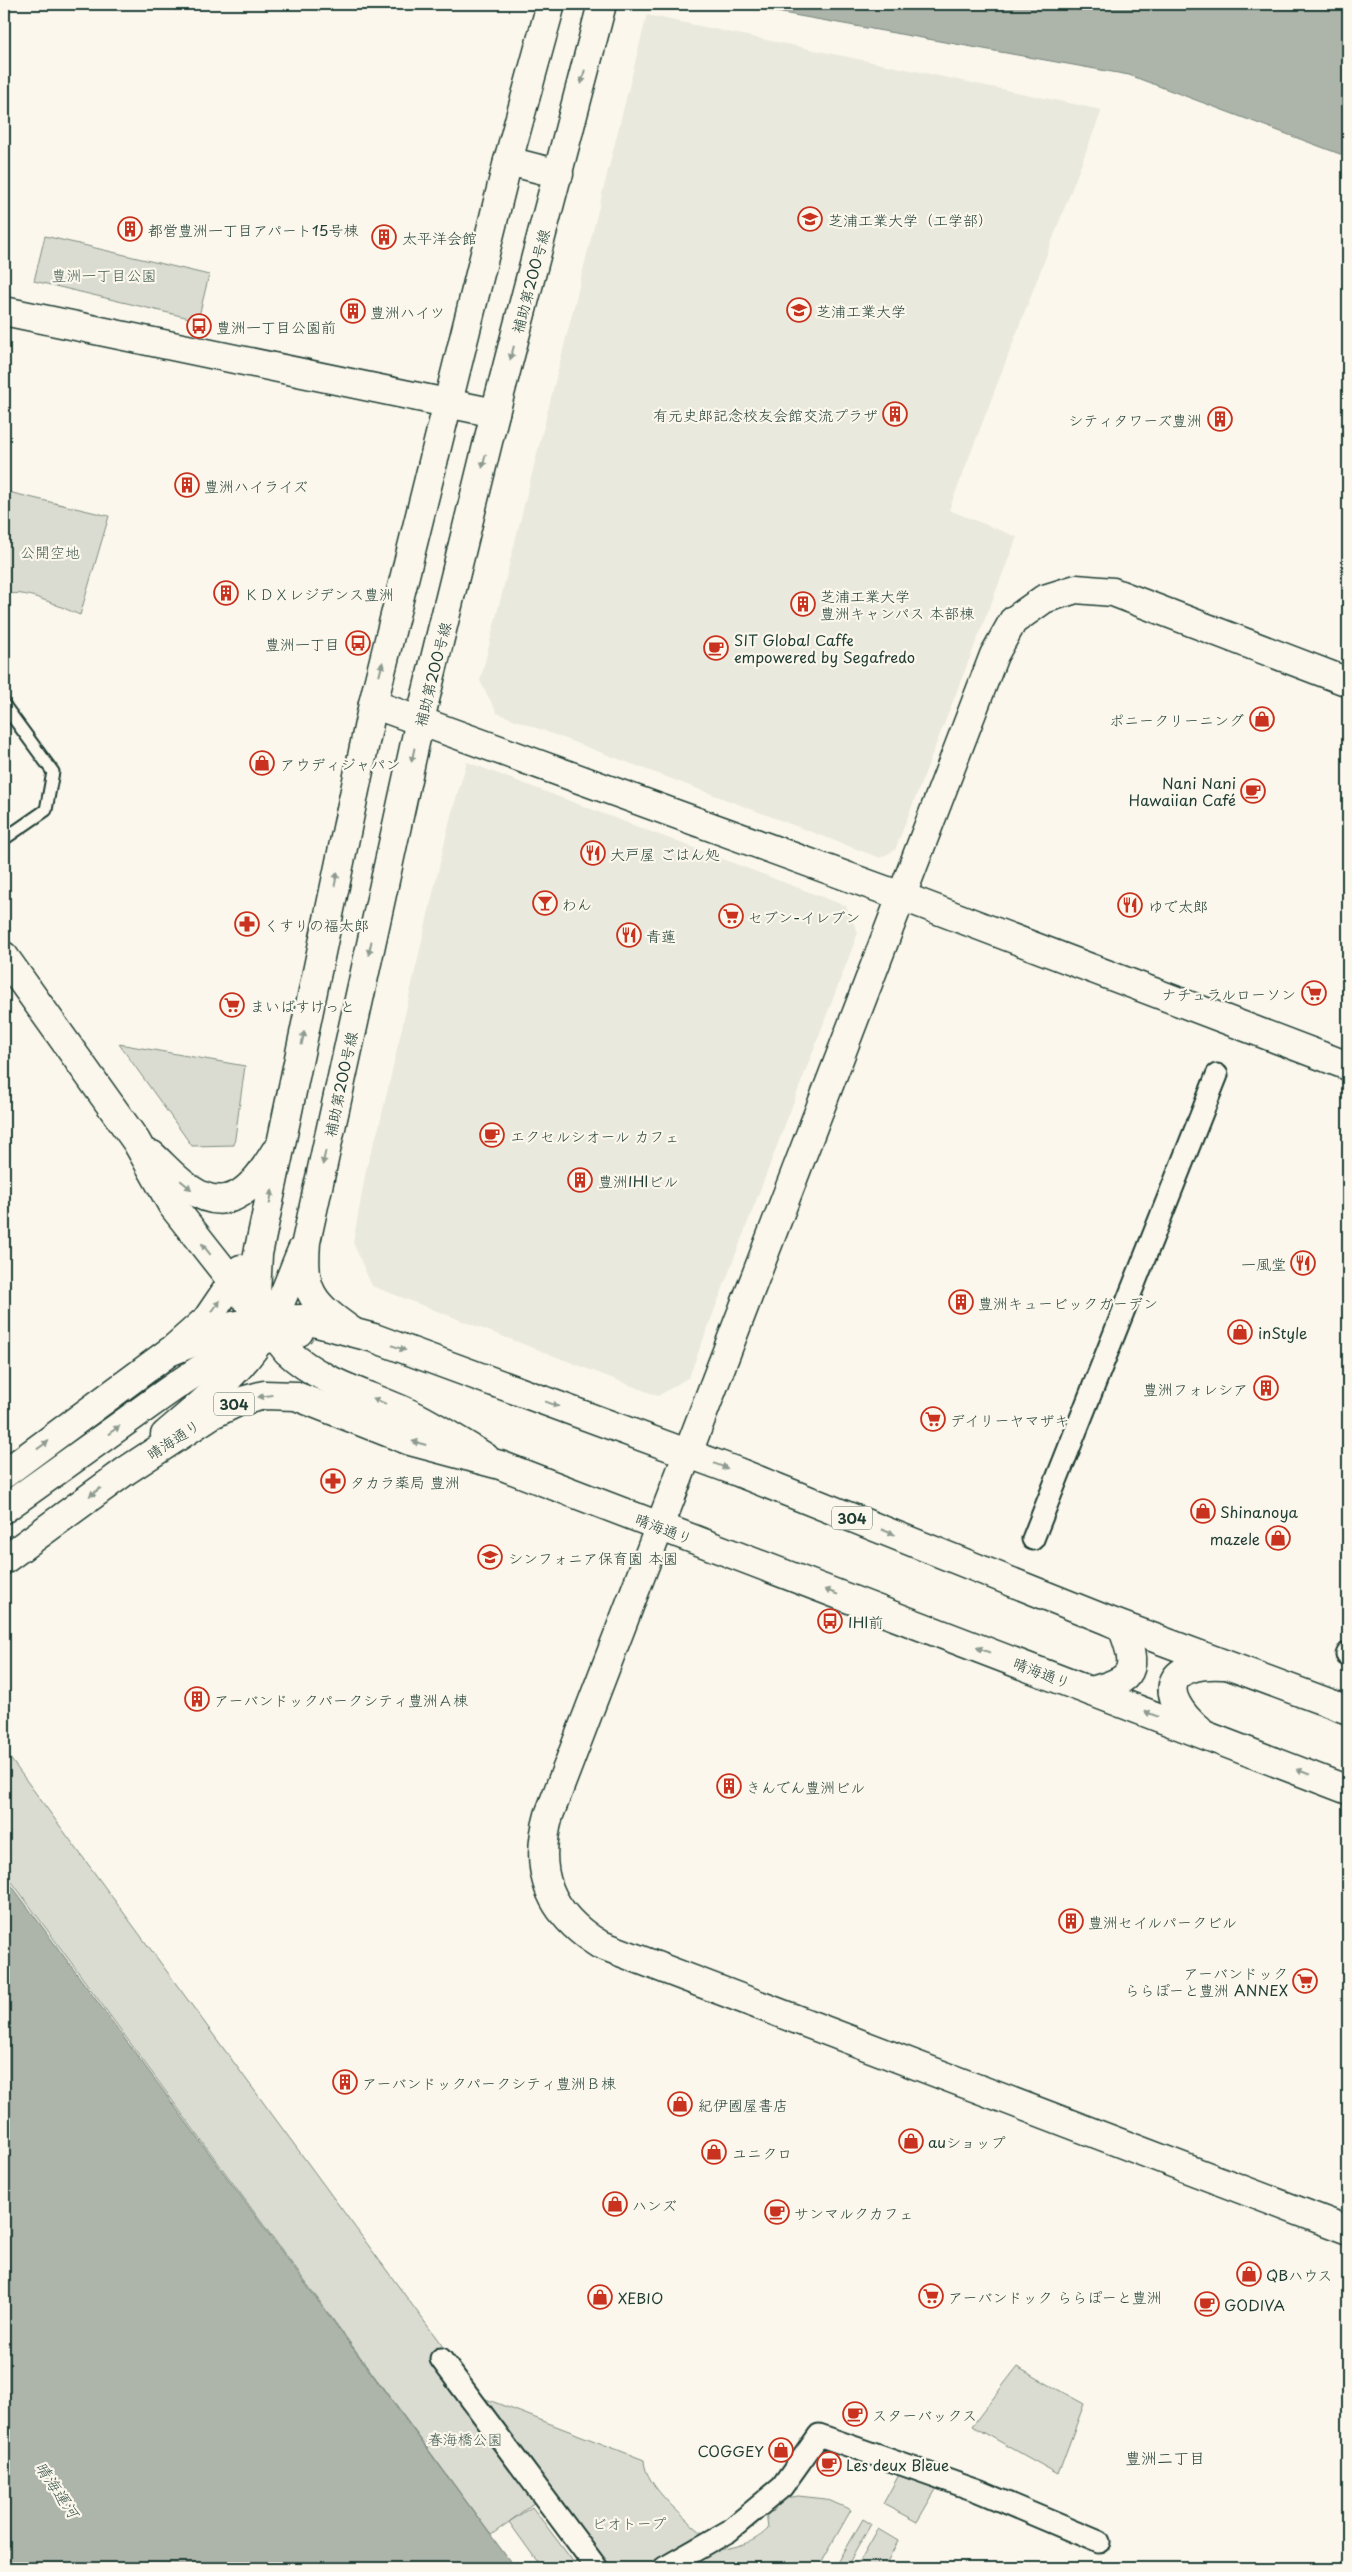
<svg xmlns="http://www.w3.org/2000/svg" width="1352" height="2572" viewBox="0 0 1352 2572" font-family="'Playpen Sans','Klee One',sans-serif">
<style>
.built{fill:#eae9de}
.green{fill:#dbdcd1;stroke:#7d8c82}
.water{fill:#adb4aa;stroke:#74847b}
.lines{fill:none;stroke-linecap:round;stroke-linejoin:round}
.ferry{stroke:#425b52;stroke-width:1;stroke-dasharray:6 5;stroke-linecap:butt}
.lane-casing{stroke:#1f3d34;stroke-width:15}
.street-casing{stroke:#1f3d34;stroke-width:25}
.secondary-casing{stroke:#1f3d34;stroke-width:31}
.primary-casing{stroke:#1f3d34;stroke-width:31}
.lane{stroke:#fbf7ec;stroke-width:11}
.street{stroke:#fbf7ec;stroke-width:21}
.secondary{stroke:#fbf7ec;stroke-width:28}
.primary{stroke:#fbf7ec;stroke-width:28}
.oneway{fill:#8d9a90}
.labels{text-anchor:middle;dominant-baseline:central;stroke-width:4.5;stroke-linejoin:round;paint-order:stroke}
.shield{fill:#fbf7ec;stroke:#61756b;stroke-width:1}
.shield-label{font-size:14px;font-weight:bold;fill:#1f3d34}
.poi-label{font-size:15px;fill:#1f3d34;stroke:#fbf7ec;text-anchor:start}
.park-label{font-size:15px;fill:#455d53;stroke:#fbf7ec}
.street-label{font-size:15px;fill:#1f3d34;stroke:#fbf7ec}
.neighbourhood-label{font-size:16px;fill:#1f3d34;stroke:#fbf7ec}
.water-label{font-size:16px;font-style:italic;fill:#425b52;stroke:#fbf7ec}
</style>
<rect width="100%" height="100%" fill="#fbf7ec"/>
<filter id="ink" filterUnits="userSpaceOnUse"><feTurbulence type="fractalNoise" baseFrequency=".02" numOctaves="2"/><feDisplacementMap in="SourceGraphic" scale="10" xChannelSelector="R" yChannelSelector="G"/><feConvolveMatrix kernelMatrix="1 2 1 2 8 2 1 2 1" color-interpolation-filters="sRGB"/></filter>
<g filter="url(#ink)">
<!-- built -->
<g class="built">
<path d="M647,15L1102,110L949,510L1017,537L895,850L880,858L497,713L480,681Z"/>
<path d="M467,762L846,906L858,933L689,1377L658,1396L372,1286L353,1243L367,1165L379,1127L451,815Z"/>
</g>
<!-- green -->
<g class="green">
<path d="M45,236L209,275L198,320L34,281Z"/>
<path d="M4,491L109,516L80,615C62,608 21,586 4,596Z"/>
<path d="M119,1044L245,1066L234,1145L192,1146Z"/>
<path d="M4,1750L549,2491L509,2522L532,2507L578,2568H542L509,2522L491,2535L4,1871Z"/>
<path d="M1017,2367L1084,2404L1058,2474L972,2426Z"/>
<path d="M486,2399L644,2460C644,2486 689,2522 708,2538L659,2568H608Z"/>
<path d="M901,2471L938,2486L917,2522L883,2504Z"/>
<path d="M798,2496L826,2499L851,2510L818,2568H673C684,2563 695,2557 706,2553C728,2547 749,2548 768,2529L766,2512L785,2498Z"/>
<path d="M863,2519L871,2524L846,2568H835Z"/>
<path d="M878,2529L898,2541L884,2568H856Z"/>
</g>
<!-- water -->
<g class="water">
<path d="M732,4H1348V157L1129,75Z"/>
<path d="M4,1875L515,2568H4Z"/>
</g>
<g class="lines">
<!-- ferry -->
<path class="ferry" d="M4,2558L20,2568"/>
<!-- lane casing -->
<g class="lane-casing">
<path id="lane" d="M4,705L53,772L46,810L4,839"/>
</g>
<!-- street casing -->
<g class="street-casing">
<g id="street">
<path d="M1033,1539L1217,1075"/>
<path d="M1347,1655L1348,1653"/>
<path d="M441,2359L597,2568"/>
<path d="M664,2568L729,2531L782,2487L819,2435L978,2491L1099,2542"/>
</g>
</g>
<!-- secondary casing -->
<g class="secondary-casing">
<g id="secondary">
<path d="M508,161L559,174"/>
<path d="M4,311L495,413"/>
<path d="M1348,682L1113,592L1076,589L1044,599L1013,621L994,655L549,1815C533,1872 549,1913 599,1944L1348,2230"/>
<path d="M373,704L901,896L1348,1066"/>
<path d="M4,956L136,1141L172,1205L287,1351C324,1386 374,1395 419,1418C442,1430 463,1444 485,1457"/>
<path d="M152,1155C164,1166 176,1180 190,1189C231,1217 256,1184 275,1152"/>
<path d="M259,1314L256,1294L258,1254L373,704L508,161L551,4"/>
<path d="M353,1332C312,1303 302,1293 306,1242L420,720L495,413L602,4"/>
<path d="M172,1350L207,1319L241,1269"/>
<path d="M165,1435C202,1403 243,1371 268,1327C282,1303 291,1275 302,1250"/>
</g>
</g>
<!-- primary casing -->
<g class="primary-casing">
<g id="primary">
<path d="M4,1474L169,1352L233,1326L263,1320L302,1319L374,1338L738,1472L1109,1621L1348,1710"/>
<path d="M4,1509C44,1480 85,1451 125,1422C180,1383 230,1340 299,1332"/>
<path d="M4,1560L127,1470L211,1415L238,1402L264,1395L296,1396L410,1441L500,1465L1348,1790"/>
<path d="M1090,1691C1135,1680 1139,1670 1122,1627L1111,1622"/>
<path d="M1199,1730C1157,1694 1165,1662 1223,1665"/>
</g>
</g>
<!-- lane -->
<use href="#lane" class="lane"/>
<!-- street -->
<use href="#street" class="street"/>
<!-- secondary -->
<use href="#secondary" class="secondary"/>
<!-- primary -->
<use href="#primary" class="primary"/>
</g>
<!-- one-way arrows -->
<defs><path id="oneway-solid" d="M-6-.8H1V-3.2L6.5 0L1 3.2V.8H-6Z" transform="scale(1.25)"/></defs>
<g class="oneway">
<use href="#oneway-solid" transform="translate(583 77) rotate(104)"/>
<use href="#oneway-solid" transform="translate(512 353) rotate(105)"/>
<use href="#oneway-solid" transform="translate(484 461) rotate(104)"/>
<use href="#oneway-solid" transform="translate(381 669) rotate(-76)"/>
<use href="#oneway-solid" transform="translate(413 755) rotate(102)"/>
<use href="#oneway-solid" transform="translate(336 879) rotate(-78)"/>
<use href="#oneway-solid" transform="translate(370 948) rotate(102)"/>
<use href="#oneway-solid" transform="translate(303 1038) rotate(-78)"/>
<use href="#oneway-solid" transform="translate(324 1158) rotate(102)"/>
<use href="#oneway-solid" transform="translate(186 1185) rotate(40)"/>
<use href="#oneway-solid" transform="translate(271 1197) rotate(-79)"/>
<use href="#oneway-solid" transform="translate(206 1249) rotate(-128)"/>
<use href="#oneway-solid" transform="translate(216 1306) rotate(-54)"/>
<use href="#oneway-solid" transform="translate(399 1348) rotate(20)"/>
<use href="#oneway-solid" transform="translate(265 1396) rotate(172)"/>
<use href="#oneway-solid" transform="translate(379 1401) rotate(-157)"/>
<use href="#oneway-solid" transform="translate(552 1404) rotate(20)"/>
<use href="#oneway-solid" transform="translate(114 1430) rotate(-36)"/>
<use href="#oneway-solid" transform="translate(419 1443) rotate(-165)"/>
<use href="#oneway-solid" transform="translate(43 1445) rotate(-36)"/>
<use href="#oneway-solid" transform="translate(721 1466) rotate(20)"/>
<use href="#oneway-solid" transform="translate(95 1492) rotate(144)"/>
<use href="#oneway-solid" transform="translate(888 1532) rotate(22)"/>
<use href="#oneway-solid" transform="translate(831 1592) rotate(-159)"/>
<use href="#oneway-solid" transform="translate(983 1650) rotate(-159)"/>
<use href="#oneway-solid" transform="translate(1151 1714) rotate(-159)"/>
<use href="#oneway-solid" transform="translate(1303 1772) rotate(-159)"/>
</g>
</g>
<!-- icons -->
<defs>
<g id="university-ring" transform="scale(1.25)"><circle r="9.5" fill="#fbf7ec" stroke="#c8321e" stroke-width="1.5"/><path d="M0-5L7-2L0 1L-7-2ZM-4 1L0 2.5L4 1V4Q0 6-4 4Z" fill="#c8321e"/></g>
<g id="building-ring" transform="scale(1.25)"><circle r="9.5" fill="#fbf7ec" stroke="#c8321e" stroke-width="1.5"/><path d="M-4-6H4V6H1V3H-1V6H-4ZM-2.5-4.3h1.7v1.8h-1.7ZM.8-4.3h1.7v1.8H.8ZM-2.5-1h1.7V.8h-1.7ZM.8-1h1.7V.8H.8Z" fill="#c8321e"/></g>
<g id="bus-ring" transform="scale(1.25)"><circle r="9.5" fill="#fbf7ec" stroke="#c8321e" stroke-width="1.5"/><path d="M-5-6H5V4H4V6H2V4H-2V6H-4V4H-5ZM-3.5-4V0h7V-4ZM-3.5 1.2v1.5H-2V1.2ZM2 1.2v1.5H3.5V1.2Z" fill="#c8321e"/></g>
<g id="cafe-ring" transform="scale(1.25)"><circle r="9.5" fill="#fbf7ec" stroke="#c8321e" stroke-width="1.5"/><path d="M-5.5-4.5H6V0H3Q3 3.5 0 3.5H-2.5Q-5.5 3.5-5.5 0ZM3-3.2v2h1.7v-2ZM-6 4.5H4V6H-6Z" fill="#c8321e"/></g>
<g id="shop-ring" transform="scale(1.25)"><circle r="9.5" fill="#fbf7ec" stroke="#c8321e" stroke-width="1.5"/><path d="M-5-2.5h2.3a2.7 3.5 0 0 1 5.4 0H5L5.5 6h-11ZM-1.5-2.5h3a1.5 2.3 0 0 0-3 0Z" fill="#c8321e"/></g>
<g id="restaurant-ring" transform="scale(1.25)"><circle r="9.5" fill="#fbf7ec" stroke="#c8321e" stroke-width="1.5"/><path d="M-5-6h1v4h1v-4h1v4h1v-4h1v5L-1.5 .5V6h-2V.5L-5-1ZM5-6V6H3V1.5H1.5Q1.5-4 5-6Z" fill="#c8321e"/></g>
<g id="bar-ring" transform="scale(1.25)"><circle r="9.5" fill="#fbf7ec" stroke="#c8321e" stroke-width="1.5"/><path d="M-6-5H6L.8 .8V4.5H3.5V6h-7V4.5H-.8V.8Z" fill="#c8321e"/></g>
<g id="supermarket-ring" transform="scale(1.25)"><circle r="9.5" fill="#fbf7ec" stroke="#c8321e" stroke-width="1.5"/><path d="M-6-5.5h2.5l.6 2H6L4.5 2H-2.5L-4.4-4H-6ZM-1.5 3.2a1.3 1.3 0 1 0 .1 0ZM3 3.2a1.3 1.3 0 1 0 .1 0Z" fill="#c8321e"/></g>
<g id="pharmacy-ring" transform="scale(1.25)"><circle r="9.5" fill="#fbf7ec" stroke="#c8321e" stroke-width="1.5"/><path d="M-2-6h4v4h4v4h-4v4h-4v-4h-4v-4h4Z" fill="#c8321e"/></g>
<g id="school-ring" transform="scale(1.25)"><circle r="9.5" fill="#fbf7ec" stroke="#c8321e" stroke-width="1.5"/><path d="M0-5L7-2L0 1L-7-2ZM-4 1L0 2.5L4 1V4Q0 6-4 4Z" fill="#c8321e"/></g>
</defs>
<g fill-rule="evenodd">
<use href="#university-ring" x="810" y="219"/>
<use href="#building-ring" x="130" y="229"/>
<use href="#building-ring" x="384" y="237"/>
<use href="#university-ring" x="799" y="310"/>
<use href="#building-ring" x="353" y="311"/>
<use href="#bus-ring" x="199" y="326"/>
<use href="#building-ring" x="895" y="414"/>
<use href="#building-ring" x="1220" y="419"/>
<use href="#building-ring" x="187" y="485"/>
<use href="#building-ring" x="226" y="593"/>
<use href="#building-ring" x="803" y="604"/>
<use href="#bus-ring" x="358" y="643"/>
<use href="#cafe-ring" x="716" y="648"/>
<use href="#shop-ring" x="1262" y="719"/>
<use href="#shop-ring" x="262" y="763"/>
<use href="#cafe-ring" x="1253" y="791"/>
<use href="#restaurant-ring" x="593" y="853"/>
<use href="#bar-ring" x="545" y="903"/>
<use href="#restaurant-ring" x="1130" y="905"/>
<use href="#supermarket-ring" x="731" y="916"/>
<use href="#pharmacy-ring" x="247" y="924"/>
<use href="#restaurant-ring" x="629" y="935"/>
<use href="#supermarket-ring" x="1314" y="993"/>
<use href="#supermarket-ring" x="232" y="1005"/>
<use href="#cafe-ring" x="492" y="1135"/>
<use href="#building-ring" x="580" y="1180"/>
<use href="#restaurant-ring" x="1303" y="1263"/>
<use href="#building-ring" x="961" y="1302"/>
<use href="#shop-ring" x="1240" y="1332"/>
<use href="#building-ring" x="1266" y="1388"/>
<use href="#supermarket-ring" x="933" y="1419"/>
<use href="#pharmacy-ring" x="333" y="1481"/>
<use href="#shop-ring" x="1203" y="1511"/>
<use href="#shop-ring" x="1278" y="1538"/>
<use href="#school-ring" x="490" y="1557"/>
<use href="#bus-ring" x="830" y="1621"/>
<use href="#building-ring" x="197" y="1699"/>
<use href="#building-ring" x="729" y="1786"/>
<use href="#building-ring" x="1071" y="1921"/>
<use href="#supermarket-ring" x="1305" y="1981"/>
<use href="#building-ring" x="345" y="2082"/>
<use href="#shop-ring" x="680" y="2104"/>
<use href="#shop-ring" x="911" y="2141"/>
<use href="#shop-ring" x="714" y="2152"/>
<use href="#shop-ring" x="615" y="2204"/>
<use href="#cafe-ring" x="777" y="2212"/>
<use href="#shop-ring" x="1249" y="2274"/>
<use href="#supermarket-ring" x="931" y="2296"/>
<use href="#shop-ring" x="600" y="2297"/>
<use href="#cafe-ring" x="1207" y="2304"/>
<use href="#cafe-ring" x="855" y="2414"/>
<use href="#shop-ring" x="781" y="2450"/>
<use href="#cafe-ring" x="829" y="2464"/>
</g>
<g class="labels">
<!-- shield labels -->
<g class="shield">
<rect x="214" y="1392.5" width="40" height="23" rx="4"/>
<rect x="832" y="1506.5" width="40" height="23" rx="4"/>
</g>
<g class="shield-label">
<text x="234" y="1404">304</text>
<text x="852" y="1518">304</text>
</g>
<!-- poi labels -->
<g class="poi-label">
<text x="828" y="219">芝浦工業大学（工学部）</text>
<text x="148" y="229">都営豊洲一丁目アパート15号棟</text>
<text x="402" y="237">太平洋会館</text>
<text x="816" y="310">芝浦工業大学</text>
<text x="370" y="311">豊洲ハイツ</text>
<text x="216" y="326">豊洲一丁目公園前</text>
<text x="878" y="414" text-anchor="end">有元史郎記念校友会館交流プラザ</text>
<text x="1202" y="419" text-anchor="end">シティタワーズ豊洲</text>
<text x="204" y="485">豊洲ハイライズ</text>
<text x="244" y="593">ＫＤＸレジデンス豊洲</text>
<text x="820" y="595">芝浦工業大学<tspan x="820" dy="17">豊洲キャンパス 本部棟</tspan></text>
<text x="734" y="639">SIT Global Caffe<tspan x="734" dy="17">empowered by Segafredo</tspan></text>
<text x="340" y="643" text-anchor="end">豊洲一丁目</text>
<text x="1244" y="719" text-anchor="end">ポニークリーニング</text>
<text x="280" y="763">アウディジャパン</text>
<text x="1236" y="782" text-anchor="end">Nani Nani<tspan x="1236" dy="17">Hawaiian Café</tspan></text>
<text x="610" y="853">大戸屋 ごはん処</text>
<text x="562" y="903">わん</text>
<text x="1148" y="905">ゆで太郎</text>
<text x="748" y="916">セブン-イレブン</text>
<text x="264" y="924">くすりの福太郎</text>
<text x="646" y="935">青蓮</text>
<text x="1296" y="993" text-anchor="end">ナチュラルローソン</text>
<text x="250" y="1005">まいばすけっと</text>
<text x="510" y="1135">エクセルシオール カフェ</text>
<text x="598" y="1180">豊洲IHIビル</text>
<text x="1286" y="1263" text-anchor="end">一風堂</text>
<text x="978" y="1302">豊洲キュービックガーデン</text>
<text x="1258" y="1332">inStyle</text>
<text x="1248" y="1388" text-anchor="end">豊洲フォレシア</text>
<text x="950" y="1419">デイリーヤマザキ</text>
<text x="350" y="1481">タカラ薬局 豊洲</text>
<text x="1220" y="1511">Shinanoya</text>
<text x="1260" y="1538" text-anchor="end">mazele</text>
<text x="508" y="1557">シンフォニア保育園 本園</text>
<text x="848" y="1621">IHI前</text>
<text x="214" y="1699">アーバンドックパークシティ豊洲Ａ棟</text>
<text x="746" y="1786">きんでん豊洲ビル</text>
<text x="1088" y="1921">豊洲セイルパークビル</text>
<text x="1288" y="1972" text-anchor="end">アーバンドック<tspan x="1288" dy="17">ららぽーと豊洲 ANNEX</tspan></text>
<text x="362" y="2082">アーバンドックパークシティ豊洲Ｂ棟</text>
<text x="698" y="2104">紀伊國屋書店</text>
<text x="928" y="2141">auショップ</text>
<text x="732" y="2152">ユニクロ</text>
<text x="632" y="2204">ハンズ</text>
<text x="794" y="2212">サンマルクカフェ</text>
<text x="1266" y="2274">QBハウス</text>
<text x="948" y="2296">アーバンドック ららぽーと豊洲</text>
<text x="618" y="2297">XEBIO</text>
<text x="1224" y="2304">GODIVA</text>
<text x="872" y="2414">スターバックス</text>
<text x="764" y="2450" text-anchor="end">COGGEY</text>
<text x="846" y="2464">Les deux Bleue</text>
</g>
<!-- park labels -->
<g class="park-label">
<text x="104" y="274">豊洲一丁目公園</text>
<text x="50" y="551">公開空地</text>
<text x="465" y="2438">春海橋公園</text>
<text x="629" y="2522">ビオトープ</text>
</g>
<!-- street labels -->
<g class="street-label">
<text transform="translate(530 281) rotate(-75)">補助第200号線</text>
<text transform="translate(432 674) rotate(-76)">補助第200号線</text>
<text transform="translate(340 1084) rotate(-78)">補助第200号線</text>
<text transform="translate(173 1439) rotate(-33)">晴海通り</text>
<text transform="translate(664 1528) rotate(21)">晴海通り</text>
<text transform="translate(1042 1672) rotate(21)">晴海通り</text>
</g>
<!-- neighbourhood labels -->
<g class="neighbourhood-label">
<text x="1165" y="2457">豊洲二丁目</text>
</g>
<!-- water labels -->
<g class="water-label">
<text transform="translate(58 2489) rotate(56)">晴海運河</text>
</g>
</g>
<!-- margin -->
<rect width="1352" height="2572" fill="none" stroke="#fbf7ec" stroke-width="20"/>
<rect x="10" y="10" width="1332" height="2552" fill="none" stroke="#1f3d34" stroke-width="2" filter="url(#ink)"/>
</svg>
